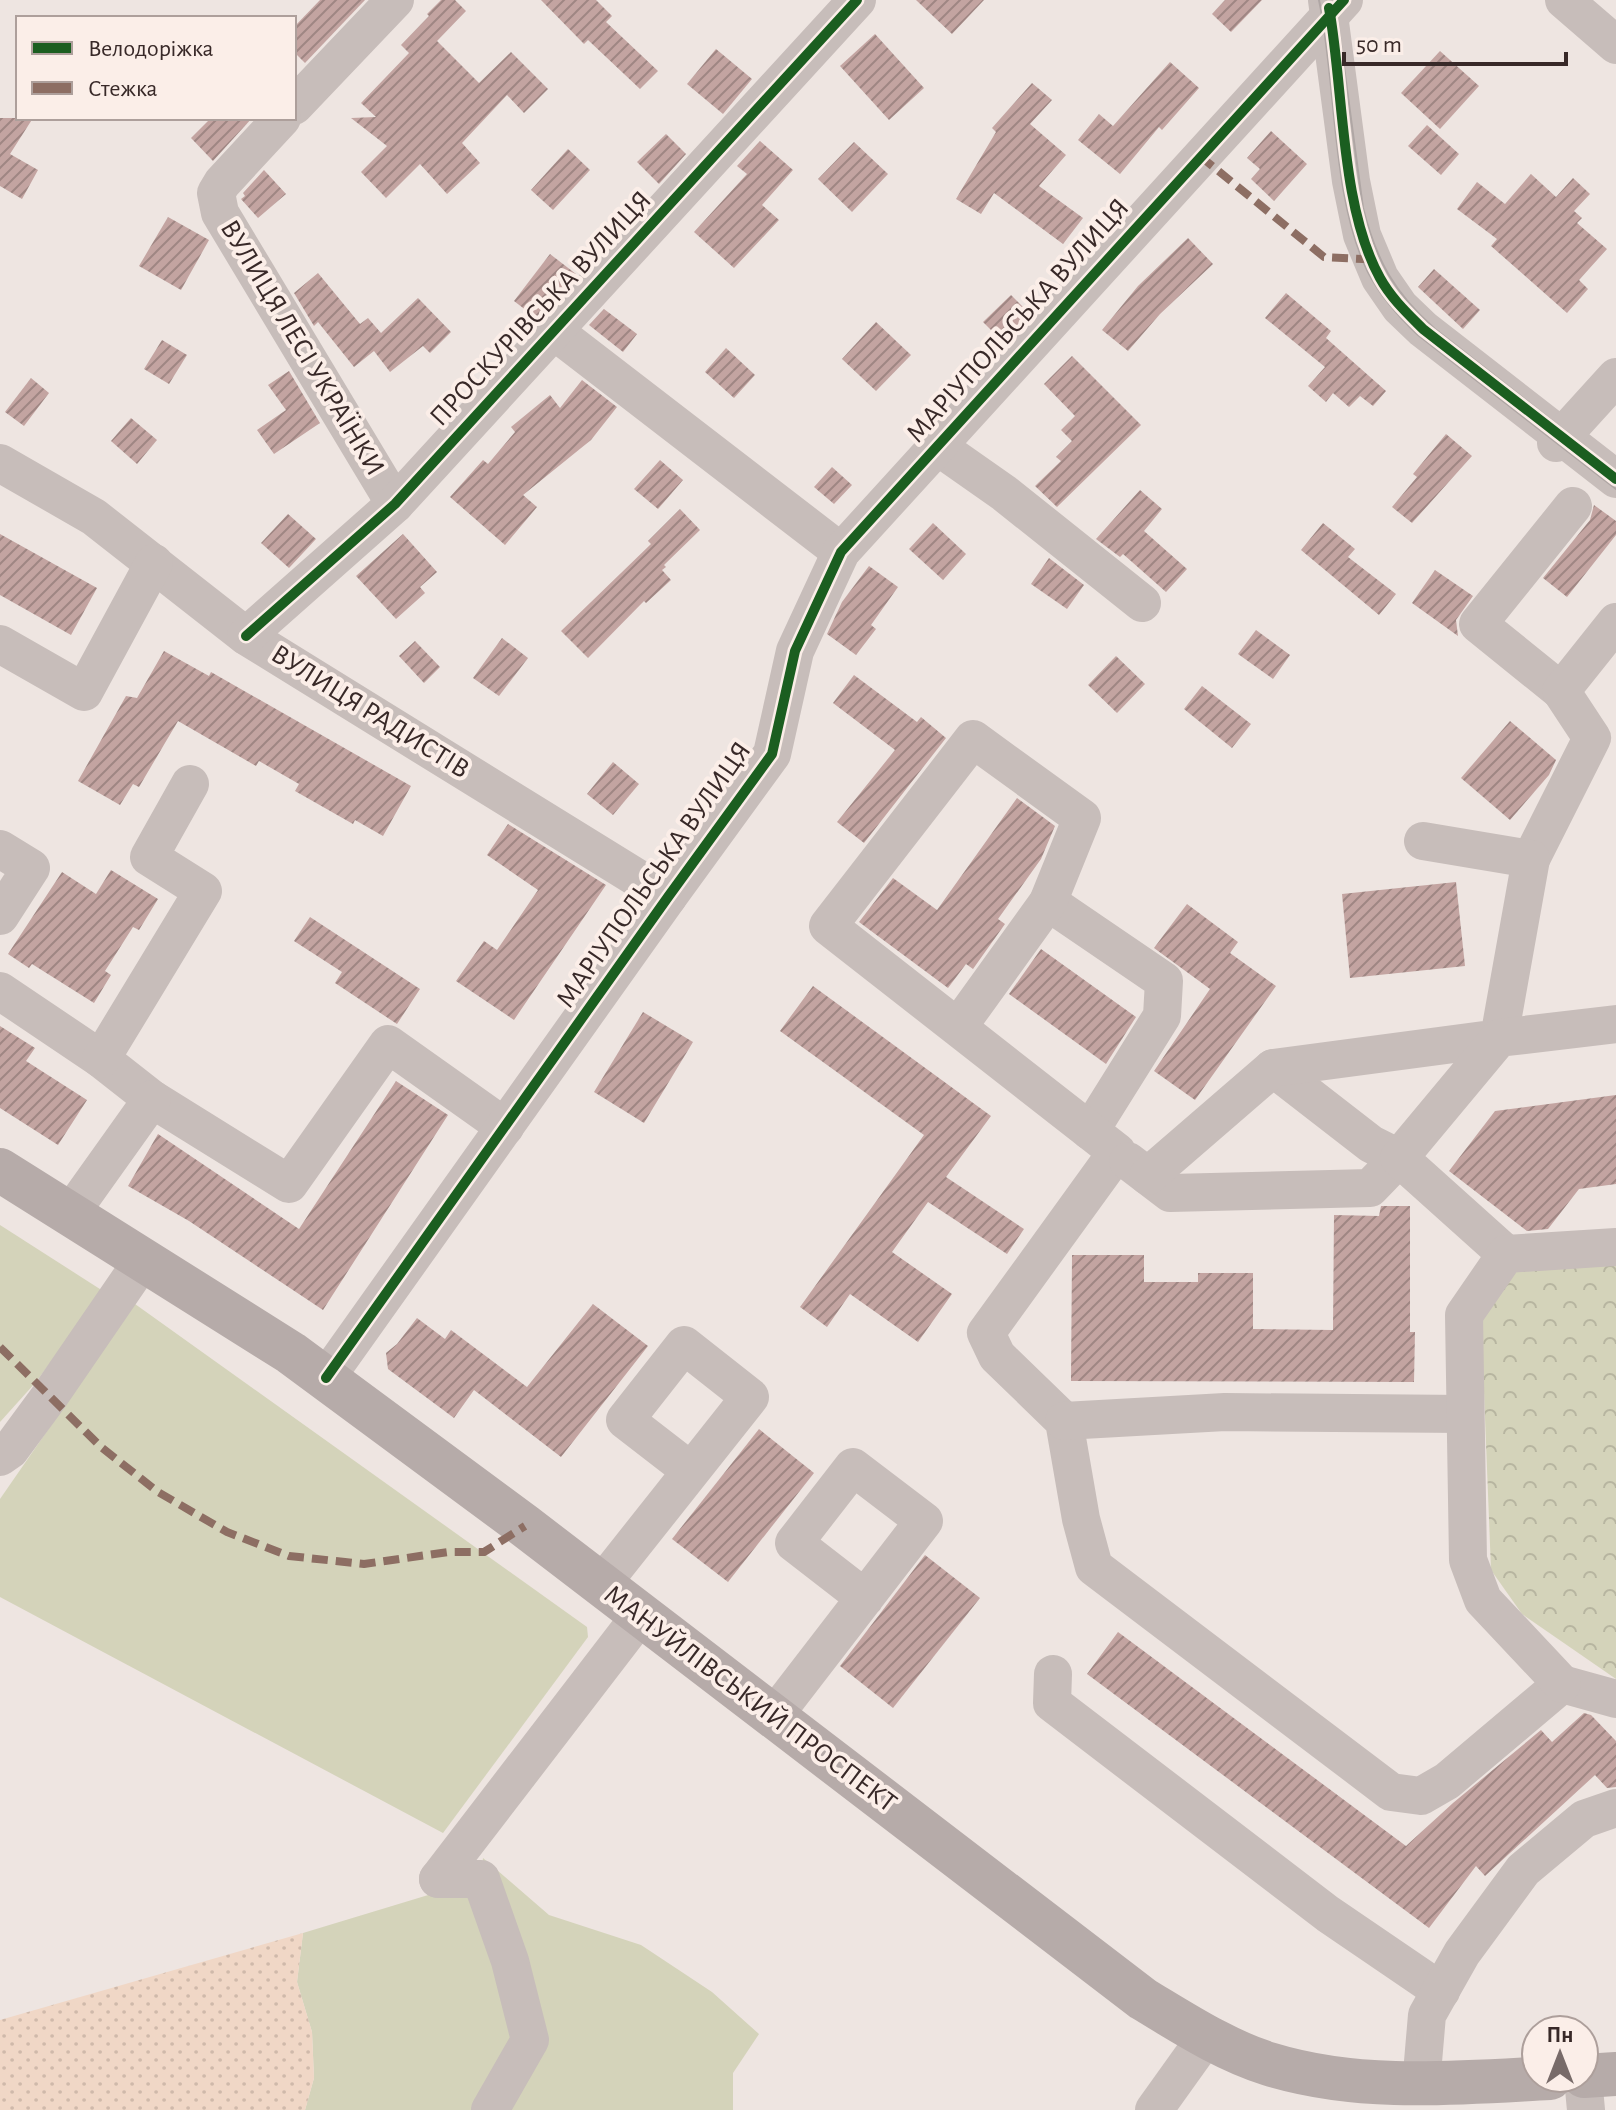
<svg xmlns="http://www.w3.org/2000/svg" width="1616" height="2110" viewBox="0 0 1616 2110" font-family="'Alegreya Sans',sans-serif">
<style>
.green{fill:#d4d3ba}
.forest{fill:url(#forest-crowns)}
.sand{fill:url(#sand-dots)}
.building{fill:url(#building-hatch)}
.lines{fill:none;stroke-linecap:round;stroke-linejoin:round}
.minor{stroke:#c7bdba;stroke-width:38}
.major{stroke:#b6aba9;stroke-width:44}
.tram{stroke:#afa6a4;stroke-width:2}
.quiet{stroke:#8d6e63;stroke-width:8;stroke-dasharray:16 8;stroke-linecap:butt}
.cycleway-casing{stroke:#fbeee8;stroke-width:15}
.cycleway{stroke:#1b5e20;stroke-width:10}
.labels{text-anchor:middle;dominant-baseline:central;stroke-width:8;stroke-linejoin:round;paint-order:stroke}
.street-label{font-size:28px;fill:#382928;stroke:#fbeee8}
</style>
<defs>
<pattern id="forest-crowns" width="20" height="18" patternUnits="userSpaceOnUse" patternTransform="scale(2)"><rect width="20" height="18" fill="#d4d3ba"/><path d="M2 6a3 3 0 1 1 6 0M12 15a3 3 0 1 1 6 0" fill="none" stroke="#b7b5a0"/></pattern>
<pattern id="sand-dots" width="8" height="8" patternUnits="userSpaceOnUse" patternTransform="scale(2)"><rect width="8" height="8" fill="#f0d7c6"/><path d="M2 2h.1M6 6h.1" fill="none" stroke="#cfb9aa" stroke-width="1.8" stroke-linecap="round"/></pattern>
<pattern id="building-hatch" width="6" height="6" patternUnits="userSpaceOnUse" patternTransform="scale(2)"><rect width="6" height="6" fill="#c3a4a1"/><path d="M-1 1l2-2M0 6l6-6M5 7l2-2" fill="none" stroke="#9f8683"/></pattern>
</defs>
<rect width="100%" height="100%" fill="#eee5e1"/>
<!-- green -->
<g class="green">
<path d="M0,1225L103,1291L36,1382L0,1422Z"/>
<path d="M135,1304L587,1627L588,1637L443,1833L0,1597V1499Z"/>
<path d="M483,1858L549,1915L641,1945L712,1992L759,2034L733,2073V2110H305L314,2078L312,2032L297,1982L303,1933L481,1879Z"/>
</g>
<!-- forest -->
<path class="forest" d="M1616,1263V1679L1522,1614L1491,1570L1481,1316L1514,1270Z"/>
<!-- sand -->
<path class="sand" d="M303,1933L297,1982L312,2032L314,2078L305,2110H0V2020Z"/>
<!-- building -->
<g class="building">
<path d="M320,0H365L305,63L294,52V27Z"/>
<path d="M441,0H455L466,11L437,41L479,83L511,52L548,89L524,113L507,95L462,143L480,163L447,194L420,164L386,198L361,172L387,146L351,118L376,117L361,103L409,53L401,45L429,16L427,14Z"/>
<path d="M541,0H596L612,16L606,22L658,71L640,89L588,40L584,44Z"/>
<path d="M916,0H984L952,34Z"/>
<path d="M1225,0H1262L1231,32L1212,14Z"/>
<path d="M875,34L924,88L889,120L840,66Z"/>
<path d="M716,49L752,79L723,114L687,84Z"/>
<path d="M1440,51L1479,86L1440,129L1401,93Z"/>
<path d="M1170,62L1199,88L1162,130L1159,127L1120,174L1078,140L1099,114L1113,126Z"/>
<path d="M1032,83L1052,100L1030,124L1066,155L1039,186L1083,218L1063,244L994,193L981,214L956,199L996,132L992,128Z"/>
<path d="M0,118H33L10,154L38,170L22,199L0,186Z"/>
<path d="M211,118H252L213,161L191,138Z"/>
<path d="M1427,125L1459,154L1441,175L1408,146Z"/>
<path d="M1271,131L1307,164L1274,201L1251,179L1260,169L1247,158Z"/>
<path d="M666,134L686,154L659,184L637,162Z"/>
<path d="M760,141L793,170L762,205L779,220L734,268L694,232L747,174L737,166Z"/>
<path d="M854,142L888,174L852,212L818,179Z"/>
<path d="M568,149L590,170L553,210L531,190Z"/>
<path d="M264,170L286,194L258,218L241,199L245,196L243,193Z"/>
<path d="M1531,174L1556,197L1573,178L1590,194L1574,211L1582,218L1577,223L1607,249L1579,280L1588,289L1567,313L1491,246L1497,239L1457,209L1477,182L1505,204Z"/>
<path d="M168,217L209,240L181,290L139,266Z"/>
<path d="M1188,238L1213,264L1160,314L1128,351L1102,330L1138,286Z"/>
<path d="M550,254L576,274L536,318L514,301Z"/>
<path d="M1434,269L1480,310L1463,329L1418,287Z"/>
<path d="M318,273L360,324L368,318L381,333L418,298L451,332L430,353L423,346L390,372L374,351L354,367L318,322L314,326L294,293Z"/>
<path d="M1286,293L1331,331L1326,338L1386,391L1373,406L1360,396L1349,407L1333,393L1326,402L1308,386L1325,367L1265,318Z"/>
<path d="M1011,295L1029,313L1003,342L983,322Z"/>
<path d="M604,309L637,334L623,352L589,325Z"/>
<path d="M876,322L911,355L876,391L842,359Z"/>
<path d="M162,340L187,355L169,384L144,369Z"/>
<path d="M726,348L755,375L734,398L705,372Z"/>
<path d="M1072,356L1141,425L1057,507L1035,486L1061,461L1056,457L1072,441L1061,430L1075,416L1044,384Z"/>
<path d="M289,371L320,423L274,454L257,430L286,410L268,385Z"/>
<path d="M31,378L49,393L24,426L5,412Z"/>
<path d="M582,380L617,407L591,440L523,495L537,507L505,545L450,497L483,460L488,464L515,432L511,427L550,395L560,408Z"/>
<path d="M131,418L157,440L137,464L111,441Z"/>
<path d="M1446,434L1472,456L1412,523L1392,507L1417,477L1413,474Z"/>
<path d="M660,460L683,480L658,509L634,489Z"/>
<path d="M832,467L852,485L834,504L814,487Z"/>
<path d="M1140,490L1162,509L1144,531L1187,569L1166,592L1123,554L1120,557L1096,539Z"/>
<path d="M1594,505L1616,521V535L1567,597L1543,578L1590,520Z"/>
<path d="M680,509L700,530L664,565L666,567L662,570L671,580L646,603L644,601L588,658L561,631L651,544L648,541Z"/>
<path d="M288,514L316,539L289,568L261,543Z"/>
<path d="M933,523L966,554L943,580L909,549Z"/>
<path d="M1323,523L1355,549L1348,557L1396,594L1379,615L1301,550Z"/>
<path d="M0,534L97,588L71,635L0,595Z"/>
<path d="M403,534L437,572L420,587L425,593L396,619L356,576Z"/>
<path d="M1049,558L1084,585L1067,609L1031,584Z"/>
<path d="M869,566L898,587L871,625L876,629L856,655L827,634L842,602Z"/>
<path d="M1435,570L1473,596L1456,620L1458,636L1412,603Z"/>
<path d="M1256,630L1290,655L1273,679L1238,654Z"/>
<path d="M502,638L528,658L499,696L473,678Z"/>
<path d="M415,641L440,667L424,683L399,656Z"/>
<path d="M164,651L209,676L211,672L411,786L383,836L355,820L353,824L295,791L299,784L259,761L256,766L178,721L139,787L133,784L120,805L78,781L126,696L137,698Z"/>
<path d="M1116,656L1145,684L1117,713L1088,685Z"/>
<path d="M854,675L917,722L921,717L946,738L864,843L837,822L895,750L833,703Z"/>
<path d="M1202,686L1251,724L1232,748L1184,709Z"/>
<path d="M1510,721L1556,760L1549,775L1510,820L1461,778Z"/>
<path d="M613,762L639,784L613,815L587,794Z"/>
<path d="M1017,798L1055,826L1041,859L998,919L1005,924L973,969L966,964L948,988L859,922L893,878L937,910Z"/>
<path d="M508,824L606,885L514,1020L456,981L484,941L497,950L538,890L487,855Z"/>
<path d="M111,870L158,899L139,930L133,927L105,971L111,975L94,1003L32,964L29,968L8,954L62,872L96,894Z"/>
<path d="M1456,882L1465,966L1350,978L1342,894Z"/>
<path d="M1187,904L1238,942L1230,953L1276,986L1195,1100L1154,1071L1210,989L1154,948Z"/>
<path d="M310,917L420,989L397,1024L335,983L342,972L294,941Z"/>
<path d="M1041,949L1136,1017L1106,1064L1009,994Z"/>
<path d="M813,986L991,1116L946,1177L1024,1229L1007,1254L928,1202L892,1252L952,1294L918,1342L850,1294L827,1327L800,1307L924,1135L780,1031Z"/>
<path d="M643,1012L693,1042L644,1123L594,1092Z"/>
<path d="M0,1026L35,1048L26,1061L87,1100L58,1145L0,1108Z"/>
<path d="M396,1081L448,1115L323,1310L189,1221L128,1186L158,1134L299,1229Z"/>
<path d="M1616,1095V1184L1579,1189L1548,1229L1527,1231L1449,1171L1495,1111Z"/>
<path d="M1381,1206H1410V1332H1415L1414,1382L1071,1381L1072,1255H1144V1282H1198V1273H1253V1329L1333,1330L1334,1215L1379,1216Z"/>
<path d="M593,1304L648,1346L561,1457L474,1390L454,1418L388,1369L386,1353L397,1344L417,1318L445,1339L451,1330L527,1387Z"/>
<path d="M759,1429L814,1473L728,1582L672,1539Z"/>
<path d="M925,1555L980,1598L893,1708L840,1666Z"/>
<path d="M1118,1632L1406,1846L1453,1803L1541,1730L1552,1742L1584,1713L1591,1715L1616,1741V1787L1607,1788L1595,1775L1485,1876L1476,1866L1429,1928L1087,1674Z"/>
</g>
<g class="lines">
<!-- minor -->
<g class="minor">
<path d="M1327,0L1351,181L1362,235L1380,278L1400,307L1423,329L1616,479"/>
<path d="M1564,0L1616,45"/>
<path d="M294,106L395,0"/>
<path d="M282,118L222,183L216,193L220,213L395,504"/>
<path d="M554,331L841,552"/>
<path d="M1556,443L1616,377"/>
<path d="M937,446L1004,493L1142,603"/>
<path d="M0,463L94,517L246,636L668,897"/>
<path d="M246,636L395,504L857,0"/>
<path d="M0,644L84,692L154,563"/>
<path d="M1561,691L1478,624L1573,506"/>
<path d="M0,849L31,868L0,916"/>
<path d="M1531,859L1592,738L1561,691L1616,622"/>
<path d="M1048,902L1164,981L1162,1016L1090,1131"/>
<path d="M0,991L101,1059L152,1099L289,1184L388,1044L505,1127"/>
<path d="M958,1027L1048,902L1082,818L973,739L828,926L1117,1152L986,1333L997,1356L1064,1421L1081,1519L1094,1567L1391,1792L1421,1796L1447,1781L1562,1684L1616,1699"/>
<path d="M101,1059L203,891L149,857L190,784"/>
<path d="M1128,1161L1170,1193L1370,1188L1399,1158L1371,1144L1273,1068"/>
<path d="M1148,1176L1273,1068L1499,1038L1531,859L1423,841"/>
<path d="M70,1214L152,1099"/>
<path d="M1506,1254L1399,1158L1499,1038L1616,1024"/>
<path d="M326,1378L668,897L772,754L795,651L841,552L1344,0"/>
<path d="M1064,1421L1225,1412L1465,1414"/>
<path d="M0,1457L10,1450L49,1397L143,1260"/>
<path d="M601,1585L750,1397L684,1345L625,1420L691,1471"/>
<path d="M1053,1674L1052,1703L1328,1914L1441,1991"/>
<path d="M1562,1684L1483,1600L1468,1560L1464,1315L1506,1254L1616,1247"/>
<path d="M773,1717L924,1521L853,1467L794,1543L865,1598"/>
<path d="M438,1879L640,1616"/>
<path d="M438,1879H481L510,1961L530,2040L490,2110"/>
<path d="M1583,2078L1586,2110"/>
<path d="M1421,2085L1427,2015L1462,1953L1523,1870L1584,1819L1616,1808"/>
<path d="M1154,2110L1207,2036"/>
</g>
<!-- major -->
<g class="major">
<path d="M0,1170L291,1353L525,1526L1143,1999C1183,2023 1224,2050 1269,2064C1360,2092 1456,2083 1550,2078"/>
<path d="M1584,2076L1616,2074"/>
</g>
<!-- tram -->
<g class="tram">
<path d="M1319,0C1337,84 1331,196 1368,272C1381,297 1398,316 1418,335L1616,489"/>
<path d="M1335,0L1363,208C1376,260 1394,293 1435,329L1616,471"/>
</g>
<!-- quiet -->
<g class="quiet">
<path d="M1200,156L1324,257L1363,259L1370,257"/>
<path d="M0,1347L101,1447L158,1492L227,1532L289,1556L364,1564L448,1552H484L525,1526"/>
</g>
<!-- cycleway casing -->
<g class="cycleway-casing">
<g id="cycleway">
<path d="M1329,8C1344,90 1340,206 1380,278C1391,298 1407,313 1423,329L1616,479"/>
<path d="M246,636L395,504L857,0"/>
<path d="M326,1378L668,897L772,754L795,651L841,552L1344,0"/>
</g>
</g>
<!-- cycleway -->
<use href="#cycleway" class="cycleway"/>
</g>
<g class="labels">
<!-- street labels -->
<g class="street-label">
<text transform="translate(541 309) rotate(-47)">ПРОСКУРІВСЬКА ВУЛИЦЯ</text>
<text transform="translate(1018 321) rotate(-48)">МАРІУПОЛЬСЬКА ВУЛИЦЯ</text>
<text transform="translate(302 348) rotate(59)">ВУЛИЦЯ ЛЕСІ УКРАЇНКИ</text>
<text transform="translate(370 712) rotate(32)">ВУЛИЦЯ РАДИСТІВ</text>
<text transform="translate(654 875) rotate(-55)">МАРІУПОЛЬСЬКА ВУЛИЦЯ</text>
<text transform="translate(750 1699) rotate(37)">МАНУЙЛІВСЬКИЙ ПРОСПЕКТ</text>
</g>
</g>
<!-- legend -->
<rect x="16" y="16" width="280" height="104" fill="#fbeee8" stroke="#ad9f9b" stroke-width="2"/>
<rect x="32" y="42" width="40" height="12" fill="#1b5e20" stroke="#ad9f9b" stroke-width="2"/>
<text x="88" y="56" font-size="24" fill="#382928">Велодоріжка</text>
<rect x="32" y="82" width="40" height="12" fill="#8d6e63" stroke="#ad9f9b" stroke-width="2"/>
<text x="88" y="96" font-size="24" fill="#382928">Стежка</text>
<!-- north arrow -->
<g transform="translate(1560 2054)"><circle r="38" fill="#fbeee8" stroke="#ad9f9b" stroke-width="2"/>
<path d="M0-6L14 30L0 20L-14 30Z" fill="#786b69"/>
<text y="-12" font-size="22" font-weight="bold" text-anchor="middle" fill="#382928">Пн</text>
</g>
<!-- scale -->
<path d="M1344 52v12h222v-12" fill="none" stroke="#382928" stroke-width="4"/>
<text x="1356" y="52" font-size="24" fill="#382928" stroke="#fbeee8" stroke-width="6" paint-order="stroke">50 m</text>
</svg>
